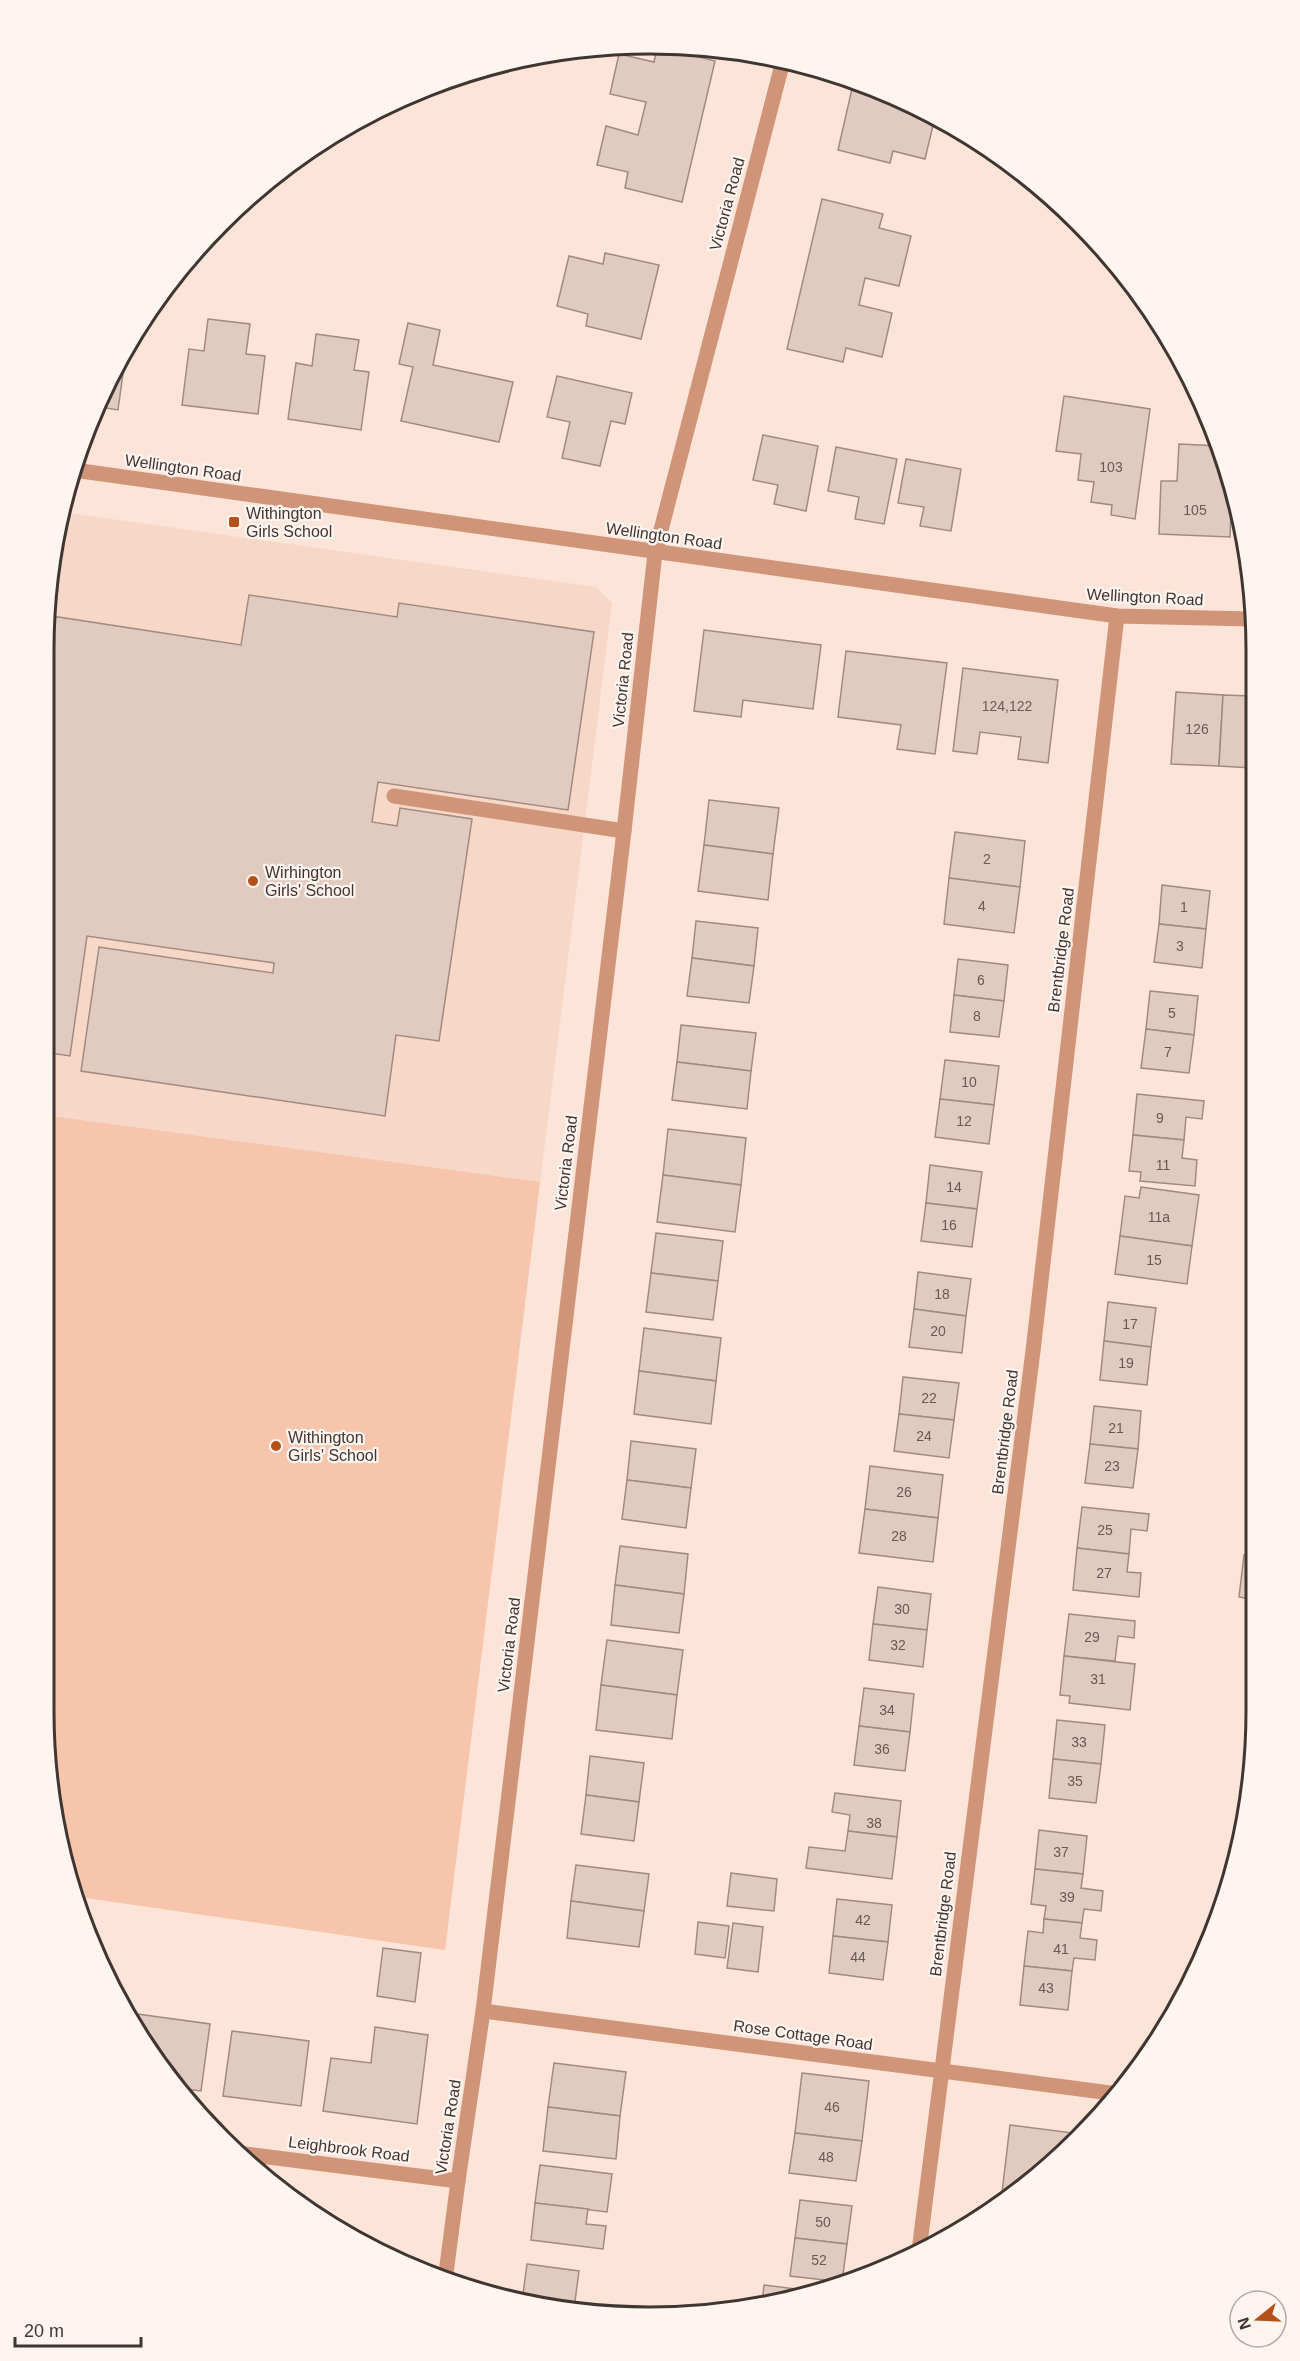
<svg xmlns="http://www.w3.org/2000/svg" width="1300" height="2361" viewBox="0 0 1300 2361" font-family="Helvetica,sans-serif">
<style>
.built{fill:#f6d7c8}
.green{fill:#f7c4ac}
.building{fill:#e1cabf;stroke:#a18b81;stroke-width:1.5}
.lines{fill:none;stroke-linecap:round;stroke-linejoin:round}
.service{stroke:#d09478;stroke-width:15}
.minor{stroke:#d09478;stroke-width:15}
.poi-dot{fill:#b45118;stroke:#fff5f0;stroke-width:2}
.labels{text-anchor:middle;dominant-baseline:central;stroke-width:4.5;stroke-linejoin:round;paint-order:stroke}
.number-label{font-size:14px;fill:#685b55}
.street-label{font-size:16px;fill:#3f3632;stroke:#fff5f0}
.poi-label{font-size:16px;fill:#3f3632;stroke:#fff5f0;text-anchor:start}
.rim{fill:none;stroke:#3f3632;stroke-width:3}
</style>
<rect width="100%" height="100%" fill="#fce4d9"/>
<!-- built -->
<path class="built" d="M61,512L596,587L612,603L445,1950L73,1896L55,1829L44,1711L45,611Z"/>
<!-- green -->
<path class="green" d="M44,1115L540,1182L445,1950L73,1896L55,1829L44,1711Z"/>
<!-- building -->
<g class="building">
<path d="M657,47L715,61L682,202L625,188L628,172L597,165L606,126L638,135L646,102L610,94L619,54L654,62Z"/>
<path d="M854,80L935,117L925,159L893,151L890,163L838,150Z"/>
<path d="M822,199L883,214L879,228L911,236L899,286L865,278L859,305L892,313L882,357L846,348L843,362L787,349Z"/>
<path d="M605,253L659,265L641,339L586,326L588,314L557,306L569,256L603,264Z"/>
<path d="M208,319L250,324L246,354L265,356L258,414L182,405L189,349L204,351Z"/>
<path d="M408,323L440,330L433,365L513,382L499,442L401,421L413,367L399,364Z"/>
<path d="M316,334L359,340L354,370L369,372L361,430L288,419L296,363L312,366Z"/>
<path d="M127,344L118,410L100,407L125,347Z"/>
<path d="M557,376L632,393L625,424L611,421L600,466L562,458L570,422L547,417Z"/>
<path d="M1064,396L1150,409L1135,519L1111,515L1112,505L1091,502L1094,482L1078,480L1081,454L1056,451Z"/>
<path d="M763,435L818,446L806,511L774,504L778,485L753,480Z"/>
<path d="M1179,444L1220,446L1226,463L1225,482H1231L1232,486L1230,537L1159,534L1161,481H1177Z"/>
<path d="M836,447L897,459L884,524L855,519L859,497L828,491Z"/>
<path d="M906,459L961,469L951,531L920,526L924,507L898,503Z"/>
<path d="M51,575L58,576L52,616L241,645L249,595L397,617L399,603L594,632L568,810L378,782L372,822L397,826L400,808L472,819L439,1041L396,1035L385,1116L81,1071L99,947L273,973L274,963L87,936L70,1056L44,1052L45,611Z"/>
<path d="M704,630L821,645L813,709L743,700L741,717L694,711Z"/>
<path d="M846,651L947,663L935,754L897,749L901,725L838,717Z"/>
<path d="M963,668L1058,680L1048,763L1018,759L1021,737L980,732L977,754L953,751Z"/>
<path d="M1176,692L1223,695L1219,766L1171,764Z"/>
<path d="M1223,695L1252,696V768L1219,766Z"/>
<path d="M709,800L779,808L773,854L704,845Z"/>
<path d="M955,832L1025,841L1020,887L949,878Z"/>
<path d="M704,845L773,854L768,900L698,891Z"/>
<path d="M949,878L1020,887L1014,933L944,924Z"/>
<path d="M1162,885L1210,891L1206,929L1159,924Z"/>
<path d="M696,921L758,928L754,966L692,958Z"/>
<path d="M1159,924L1206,929L1202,968L1154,962Z"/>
<path d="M692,958L754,966L749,1003L687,996Z"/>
<path d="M958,959L1008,965L1004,1001L954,995Z"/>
<path d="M1150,991L1198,996L1194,1035L1146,1029Z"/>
<path d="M954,995L1004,1001L999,1037L950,1032Z"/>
<path d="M681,1025L756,1033L751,1071L677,1062Z"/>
<path d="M1146,1029L1194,1035L1189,1073L1141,1068Z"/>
<path d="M945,1060L999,1066L994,1105L940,1099Z"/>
<path d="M677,1062L751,1071L747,1109L672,1100Z"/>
<path d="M1137,1094L1204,1101L1202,1119L1186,1117L1184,1140L1133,1135Z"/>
<path d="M940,1099L994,1105L989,1144L935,1137Z"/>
<path d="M668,1129L746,1138L741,1185L663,1175Z"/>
<path d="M1133,1135L1184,1140L1182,1158L1197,1160L1195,1186L1140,1181L1141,1172L1129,1171Z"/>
<path d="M930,1165L982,1172L977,1209L926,1203Z"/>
<path d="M663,1175L741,1185L735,1232L657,1222Z"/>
<path d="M1141,1187L1199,1195L1192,1246L1120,1236L1125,1196L1139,1198Z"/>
<path d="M926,1203L977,1209L972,1247L921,1241Z"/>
<path d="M656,1233L723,1241L718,1281L651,1273Z"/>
<path d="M1120,1236L1192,1246L1187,1284L1115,1274Z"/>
<path d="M918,1272L971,1279L966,1316L914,1309Z"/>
<path d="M651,1273L718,1281L713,1320L646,1312Z"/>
<path d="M1108,1302L1156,1308L1151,1347L1104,1341Z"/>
<path d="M914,1309L966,1316L962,1353L909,1347Z"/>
<path d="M644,1328L721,1338L716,1381L639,1371Z"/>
<path d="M1104,1341L1151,1347L1147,1385L1100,1380Z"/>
<path d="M639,1371L716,1381L711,1424L634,1414Z"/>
<path d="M903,1377L959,1383L954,1420L899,1414Z"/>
<path d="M1094,1406L1141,1411L1138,1449L1090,1444Z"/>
<path d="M899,1414L954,1420L949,1458L894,1451Z"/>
<path d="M631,1441L696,1449L691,1488L627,1480Z"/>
<path d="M1090,1444L1138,1449L1133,1488L1085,1483Z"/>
<path d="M870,1466L943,1475L938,1518L865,1509Z"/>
<path d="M627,1480L691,1488L686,1528L622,1519Z"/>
<path d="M1082,1507L1149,1514L1147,1531L1131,1529L1129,1554L1077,1548Z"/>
<path d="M865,1509L938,1518L933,1562L859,1553Z"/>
<path d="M620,1546L688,1554L684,1594L615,1585Z"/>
<path d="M1077,1548L1129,1554L1127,1572L1141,1573L1139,1597L1073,1590Z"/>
<path d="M1244,1555L1255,1557V1600L1239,1597Z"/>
<path d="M615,1585L684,1594L679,1633L611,1625Z"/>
<path d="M878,1587L931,1594L927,1630L873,1624Z"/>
<path d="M1069,1614L1135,1621L1134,1638L1118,1636L1115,1661L1064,1656Z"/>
<path d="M873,1624L927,1630L923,1667L869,1660Z"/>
<path d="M607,1640L683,1650L677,1695L601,1685Z"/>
<path d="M1064,1656L1135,1664L1130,1710L1069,1703L1070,1696L1060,1695Z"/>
<path d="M601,1685L677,1695L672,1739L596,1730Z"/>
<path d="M864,1688L914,1694L910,1732L859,1726Z"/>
<path d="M1057,1720L1105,1725L1101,1764L1053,1759Z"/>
<path d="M859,1726L910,1732L905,1771L854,1765Z"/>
<path d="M590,1756L644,1763L639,1802L586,1795Z"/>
<path d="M1053,1759L1101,1764L1096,1803L1049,1798Z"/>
<path d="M835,1793L901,1801L897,1837L848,1831L850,1815L832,1812Z"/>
<path d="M586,1795L639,1802L634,1841L581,1834Z"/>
<path d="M1039,1830L1087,1836L1083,1874L1035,1869Z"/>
<path d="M848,1831L897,1837L892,1879L806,1868L809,1847L845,1851Z"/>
<path d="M576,1865L649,1874L644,1911L571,1901Z"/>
<path d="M1035,1869L1083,1874L1081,1888L1103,1891L1101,1911L1084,1909L1082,1923L1044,1919L1046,1906L1031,1904Z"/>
<path d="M731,1873L777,1879L774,1911L727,1906Z"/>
<path d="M837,1899L892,1905L888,1942L833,1936Z"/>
<path d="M571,1901L644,1911L639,1947L567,1938Z"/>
<path d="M1044,1919L1082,1923L1080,1938L1097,1940L1095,1960L1074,1958L1072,1971L1024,1966L1028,1931L1043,1933Z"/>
<path d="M698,1922L729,1926L725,1958L695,1954Z"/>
<path d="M733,1923L763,1927L758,1972L727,1968Z"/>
<path d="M833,1936L888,1942L883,1980L829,1973Z"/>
<path d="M383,1948L421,1953L415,2002L377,1996Z"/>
<path d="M1024,1966L1072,1971L1068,2010L1020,2005Z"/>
<path d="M130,2013L210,2024L201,2091L176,2088L169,2080L129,2021Z"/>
<path d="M375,2027L428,2035L417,2124L323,2111L331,2058L371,2063Z"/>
<path d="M232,2031L309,2041L301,2106L223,2096Z"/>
<path d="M554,2063L626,2072L620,2116L548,2107Z"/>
<path d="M802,2073L869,2081L862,2141L795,2133Z"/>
<path d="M548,2107L620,2116L616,2159L543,2151Z"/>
<path d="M1010,2125L1081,2134L1066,2150L1061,2149L1060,2156L1050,2167L1005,2201H1001Z"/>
<path d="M795,2133L862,2141L856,2181L789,2173Z"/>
<path d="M540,2165L612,2174L607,2212L535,2203Z"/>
<path d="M800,2200L852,2206L847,2244L795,2238Z"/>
<path d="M535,2203L588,2209L586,2224L606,2226L603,2249L531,2240Z"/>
<path d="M795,2238L847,2244L842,2282L790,2276Z"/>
<path d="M378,2250L404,2254L403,2263Z"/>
<path d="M527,2264L579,2271L574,2309L522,2302Z"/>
<path d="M764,2285L820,2292L807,2297L762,2304Z"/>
</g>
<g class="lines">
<!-- service -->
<path class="service" d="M394,796L624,831"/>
<!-- minor -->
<g class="minor">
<path d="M74,470L1117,616L1252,619"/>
<path d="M483,2011L1118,2094"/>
<path d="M237,2153L458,2181"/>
<path d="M919,2251L1033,1351L1117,616"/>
<path d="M445,2281L458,2181L483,2011L624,831L655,553L783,61"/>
</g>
</g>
<!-- markers -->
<g class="poi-dot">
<rect x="228" y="516" width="12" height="12" rx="3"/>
<circle cx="253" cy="881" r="6"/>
<circle cx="276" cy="1446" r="6"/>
</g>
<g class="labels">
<!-- number labels -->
<g class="number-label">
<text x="1111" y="467">103</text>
<text x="1195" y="510">105</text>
<text x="1007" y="706">124,122</text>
<text x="1197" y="729">126</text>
<text x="987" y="859">2</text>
<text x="982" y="906">4</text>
<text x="1184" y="907">1</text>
<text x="1180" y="946">3</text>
<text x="981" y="980">6</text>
<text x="1172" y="1013">5</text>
<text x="977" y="1016">8</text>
<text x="1168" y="1052">7</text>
<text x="969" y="1082">10</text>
<text x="1160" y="1118">9</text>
<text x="964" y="1121">12</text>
<text x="1163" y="1165">11</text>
<text x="954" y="1187">14</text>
<text x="1159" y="1217">11a</text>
<text x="949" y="1225">16</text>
<text x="1154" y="1260">15</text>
<text x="942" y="1294">18</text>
<text x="1130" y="1324">17</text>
<text x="938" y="1331">20</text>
<text x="1126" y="1363">19</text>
<text x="929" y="1398">22</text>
<text x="1116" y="1428">21</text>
<text x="924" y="1436">24</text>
<text x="1112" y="1466">23</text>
<text x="904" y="1492">26</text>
<text x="1105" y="1530">25</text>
<text x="899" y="1536">28</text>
<text x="1104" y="1573">27</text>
<text x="902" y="1609">30</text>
<text x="1092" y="1637">29</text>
<text x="898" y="1645">32</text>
<text x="1098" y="1679">31</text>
<text x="887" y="1710">34</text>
<text x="1079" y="1742">33</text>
<text x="882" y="1749">36</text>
<text x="1075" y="1781">35</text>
<text x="874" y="1823">38</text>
<text x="1061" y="1852">37</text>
<text x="1067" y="1897">39</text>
<text x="863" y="1920">42</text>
<text x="1061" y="1949">41</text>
<text x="858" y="1957">44</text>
<text x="1046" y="1988">43</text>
<text x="832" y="2107">46</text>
<text x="826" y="2157">48</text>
<text x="823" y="2222">50</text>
<text x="819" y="2260">52</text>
</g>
<!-- street labels -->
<g class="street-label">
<text transform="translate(727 204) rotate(-75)">Victoria Road</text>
<text transform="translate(183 468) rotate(8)">Wellington Road</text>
<text transform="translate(664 536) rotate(8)">Wellington Road</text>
<text transform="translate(1145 597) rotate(3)">Wellington Road</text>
<text transform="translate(623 680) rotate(-84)">Victoria Road</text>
<text transform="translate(1061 950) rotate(-83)">Brentbridge Road</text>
<text transform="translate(566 1163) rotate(-83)">Victoria Road</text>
<text transform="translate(1005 1432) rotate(-83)">Brentbridge Road</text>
<text transform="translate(509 1645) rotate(-83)">Victoria Road</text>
<text transform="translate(943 1914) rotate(-83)">Brentbridge Road</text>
<text transform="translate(803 2035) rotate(8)">Rose Cottage Road</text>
<text transform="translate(448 2127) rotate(-81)">Victoria Road</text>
<text transform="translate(349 2149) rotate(7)">Leighbrook Road</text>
</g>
<!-- poi labels -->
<g class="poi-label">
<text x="246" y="513">Withington<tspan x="246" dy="18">Girls School</tspan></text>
<text x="265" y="872">Wirhington<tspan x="265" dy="18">Girls' School</tspan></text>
<text x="288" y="1437">Withington<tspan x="288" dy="18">Girls' School</tspan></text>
</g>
</g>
<!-- crop -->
<path d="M0 0H1300V2361H0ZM650 54H650A596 596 0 0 1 1246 650V1711A596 596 0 0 1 650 2307H650A596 596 0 0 1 54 1711V650A596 596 0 0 1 650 54Z" fill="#fff5f0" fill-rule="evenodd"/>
<path class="rim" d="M650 54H650A596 596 0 0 1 1246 650V1711A596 596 0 0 1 650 2307H650A596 596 0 0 1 54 1711V650A596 596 0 0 1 650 54Z"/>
<!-- north arrow -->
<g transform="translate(1258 2319) rotate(252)"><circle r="28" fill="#fff5f0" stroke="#b2a9a4" stroke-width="1.5"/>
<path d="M0-4.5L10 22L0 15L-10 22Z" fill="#b45118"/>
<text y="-9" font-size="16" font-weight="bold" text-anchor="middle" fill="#3f3632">N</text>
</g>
<!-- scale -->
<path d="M15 2337v9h126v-9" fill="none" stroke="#3f3632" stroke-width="3"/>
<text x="24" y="2337" font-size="18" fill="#3f3632" stroke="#fff5f0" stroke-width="4.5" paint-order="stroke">20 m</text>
</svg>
